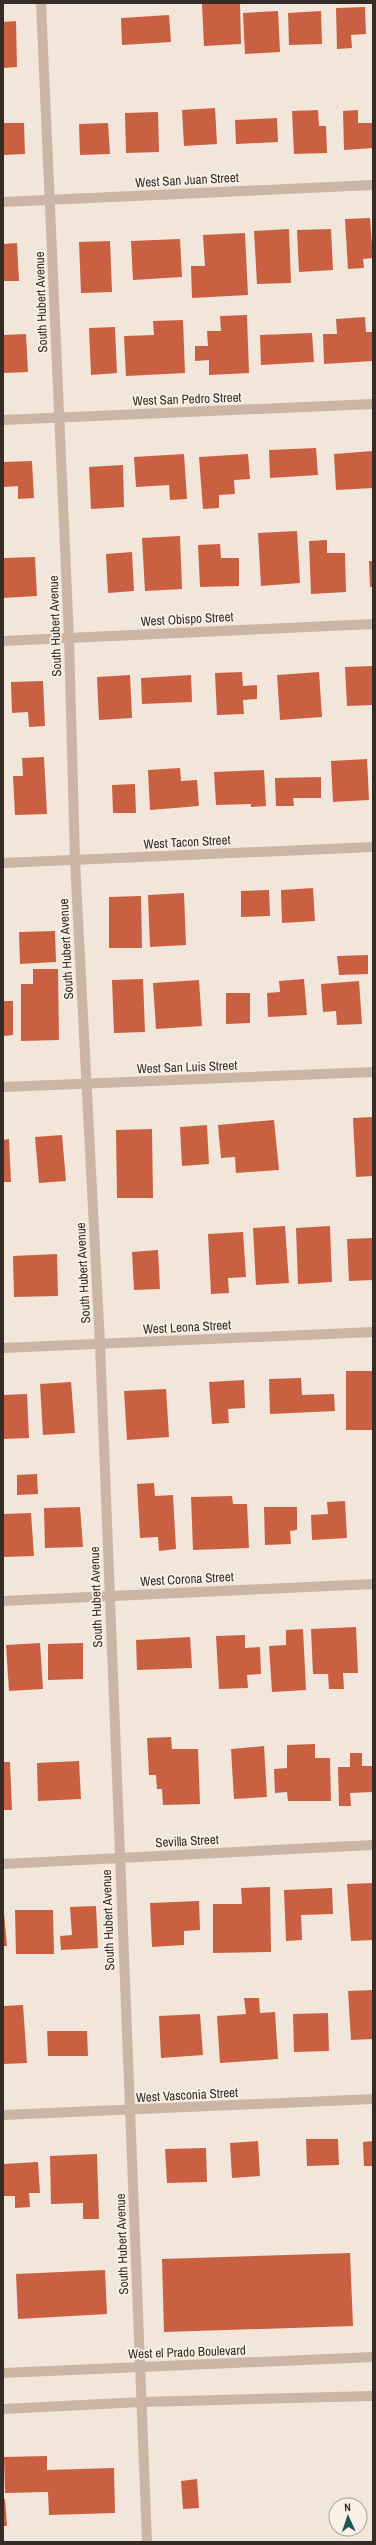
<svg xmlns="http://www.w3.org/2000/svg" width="376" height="2545" viewBox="0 0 376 2545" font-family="'Archivo Narrow',sans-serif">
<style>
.building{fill:#c96041}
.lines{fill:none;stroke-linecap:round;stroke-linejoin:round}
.minor{stroke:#cbb6a5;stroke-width:10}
.labels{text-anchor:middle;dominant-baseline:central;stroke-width:3.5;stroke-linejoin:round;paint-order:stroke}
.street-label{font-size:13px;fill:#362c27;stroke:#faf1e6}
</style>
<rect width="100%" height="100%" fill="#f2e6da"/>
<!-- building -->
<g class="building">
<path d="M240,3L241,44L204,46L202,4Z"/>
<path d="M365,7L366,34L351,35L352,48L337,49L336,8Z"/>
<path d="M278,11L280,52L245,54L243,13Z"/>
<path d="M321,11L322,44L289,45L288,13Z"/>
<path d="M169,15L171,42L122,45L121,18Z"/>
<path d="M16,21L17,67L3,68V22Z"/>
<path d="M215,108L217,144L184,146L182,110Z"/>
<path d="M318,110L319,126H326L327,153L294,154L292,111Z"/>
<path d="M358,110V123H373V148L344,150L343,111Z"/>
<path d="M158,112L159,152L126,153L125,113Z"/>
<path d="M277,118L278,142L236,144L235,120Z"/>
<path d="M3,123H24L25,154L3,155Z"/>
<path d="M108,123L110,154L80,155L79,124Z"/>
<path d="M370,218L373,258L363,259L364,268L348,269L345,219Z"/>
<path d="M289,229L291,283L257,284L254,231Z"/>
<path d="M331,229L333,270L299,272L297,230Z"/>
<path d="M245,233L248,295L192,298L191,266H205L203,235Z"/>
<path d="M180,239L182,277L133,280L131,241Z"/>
<path d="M110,241L112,292L81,293L79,242Z"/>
<path d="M17,243L19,281H3V244Z"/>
<path d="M247,315L249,373L209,375V360L195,361V346H208L207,331H221L220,316Z"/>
<path d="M365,317L366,332H373V361L324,364L323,334H337L336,319Z"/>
<path d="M183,320L185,373L126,376L124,336L154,335L153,321Z"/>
<path d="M115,327L117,373L91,375L89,328Z"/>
<path d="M312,333L314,362L261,365L260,335Z"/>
<path d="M26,334L28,372L3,373V335Z"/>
<path d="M316,448L318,475L270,478L269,450Z"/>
<path d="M373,451V488L336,490L334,454Z"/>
<path d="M184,454L187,499L170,500L169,485L136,487L134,457Z"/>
<path d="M248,454L250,479L234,480L235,494L219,495V508L203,509L199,457Z"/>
<path d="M32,461L34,498L18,499V486L3,487V462Z"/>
<path d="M123,465L124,507L91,509L89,467Z"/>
<path d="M297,531L300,583L261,586L258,533Z"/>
<path d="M180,536L182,589L145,591L142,538Z"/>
<path d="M327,540V553H345L346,592L311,594L309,541Z"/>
<path d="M220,544L221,558H239V586L200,587L198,545Z"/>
<path d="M132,552L134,591L108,593L106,554Z"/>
<path d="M35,557L37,596L3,598V558Z"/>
<path d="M369,561H373V587H370Z"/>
<path d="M373,666V705L347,706L345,667Z"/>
<path d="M242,672L243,686L257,685V699L243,700L244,714L217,715L215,673Z"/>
<path d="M319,672L322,717L280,720L277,675Z"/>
<path d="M130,675L132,718L99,720L97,677Z"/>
<path d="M191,675L192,702L142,704L141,678Z"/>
<path d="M43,681L45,726L29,727L28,712L12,713L11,682Z"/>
<path d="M44,757L47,814L15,815L13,776H23L22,758Z"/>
<path d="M367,759L369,800L333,802L331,761Z"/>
<path d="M180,768L181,781L197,780L199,806L150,810L148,770Z"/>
<path d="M264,770L266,806L251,807V804L216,805L214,772Z"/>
<path d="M321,777V798H293L294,806H276L275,778Z"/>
<path d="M135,784L136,813H113L112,785Z"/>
<path d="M313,888L315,921L282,923L281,890Z"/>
<path d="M269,890L270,916L241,917V891Z"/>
<path d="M184,893L186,945L150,947L148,895Z"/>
<path d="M141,896L142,948H109V897Z"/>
<path d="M55,931L56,962L20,964L19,932Z"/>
<path d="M368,955V974L339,975L337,956Z"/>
<path d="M33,969H58L59,1040L21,1041V984H33Z"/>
<path d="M143,979L145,1032L114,1033L112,980Z"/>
<path d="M304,979L307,1015L268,1017L267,993L280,992L279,981Z"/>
<path d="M199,980L202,1026L156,1029L153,983Z"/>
<path d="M359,981L362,1024L337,1025L336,1011L323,1012L321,984Z"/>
<path d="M226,993H250V1023L226,1024Z"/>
<path d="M3,1001H13V1035L3,1036Z"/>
<path d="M373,1117V1176L356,1177L353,1118Z"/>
<path d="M274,1120L279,1170L236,1173L235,1157L221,1158L218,1125Z"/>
<path d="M207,1125L209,1164L182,1166L180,1127Z"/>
<path d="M152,1129L153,1198H117L116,1130Z"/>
<path d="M62,1135L66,1181L39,1183L35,1137Z"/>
<path d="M9,1139L11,1182H3V1140Z"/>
<path d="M285,1226L289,1283L256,1285L253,1228Z"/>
<path d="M330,1226L332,1282L298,1284L296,1228Z"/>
<path d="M243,1232L246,1277L228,1278L229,1293L211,1294L208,1234Z"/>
<path d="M373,1238V1280L349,1281L347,1239Z"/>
<path d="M158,1250L160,1289L134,1290L132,1252Z"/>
<path d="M57,1254L58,1296L14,1297L13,1256Z"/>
<rect x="346" y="1371" width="27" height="59"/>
<path d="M301,1378L302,1395L334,1394L335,1411L270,1414L269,1379Z"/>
<path d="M244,1380L245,1408L228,1409L229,1423L212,1424L209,1382Z"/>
<path d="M71,1382L75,1433L43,1435L40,1384Z"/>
<path d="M166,1389L169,1437L127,1440L124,1391Z"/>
<path d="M27,1394L29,1438L3,1439V1395Z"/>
<path d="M37,1474L38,1494L17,1495V1475Z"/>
<path d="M154,1483L155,1496L173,1495L176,1549L159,1551L158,1537L140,1538L137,1484Z"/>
<path d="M232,1496L233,1504H247L249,1548L193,1550L191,1497Z"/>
<path d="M345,1501L347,1538L312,1540L311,1515L328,1514L327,1502Z"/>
<path d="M80,1507L83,1547L45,1548L44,1508Z"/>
<path d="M264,1507H297V1530L290,1531L291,1544L265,1545Z"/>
<path d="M31,1513L34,1556L3,1557V1514Z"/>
<path d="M356,1627L358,1673H343L344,1689H329L328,1674H313L311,1629Z"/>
<path d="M303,1629L306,1690L272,1692L269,1646L286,1645V1630Z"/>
<path d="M245,1635V1648L260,1647L261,1674L247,1675L248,1688L219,1689L216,1636Z"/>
<path d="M190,1637L192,1668L137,1670L136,1640Z"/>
<path d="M40,1643L43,1689L9,1691L6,1645Z"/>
<path d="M83,1643V1679L48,1680V1644Z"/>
<path d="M171,1737L172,1749H198L200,1804L163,1805L162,1789H157L156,1775H149L147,1738Z"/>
<path d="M315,1744V1758H330L331,1801H288L287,1792L275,1793L274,1769L287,1768V1745Z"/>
<path d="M264,1746L267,1797L234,1799L231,1749Z"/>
<path d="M350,1753H362V1766H373V1792L350,1793L351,1806H339L338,1767H350Z"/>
<path d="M79,1761L81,1799L38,1801L37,1763Z"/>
<path d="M3,1762H10L12,1810H3Z"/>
<path d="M373,1883V1940L351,1941L347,1884Z"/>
<path d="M270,1887L271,1952L213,1953V1904H242L241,1888Z"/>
<path d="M332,1888L333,1914L301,1915L302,1940L286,1941L284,1890Z"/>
<path d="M199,1901L200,1930L184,1931V1945L152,1947L150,1903Z"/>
<path d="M3,1902L7,1946H3Z"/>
<path d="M96,1906L98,1948L61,1950L60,1936L72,1935L70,1907Z"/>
<path d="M15,1910H53L54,1954H16Z"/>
<path d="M373,1990V2039L351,2040L348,1991Z"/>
<path d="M244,1998H259L260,2013L275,2012L278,2059L220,2063L217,2016L246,2014Z"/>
<path d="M23,2005L27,2063L3,2064V2006Z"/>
<path d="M328,2013L329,2051L294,2052L293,2014Z"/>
<path d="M200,2014L203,2055L161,2058L159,2016Z"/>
<path d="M47,2031H87L88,2056H48Z"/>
<path d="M306,2139H338L339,2165L307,2166Z"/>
<path d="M258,2141L260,2176L232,2178L230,2143Z"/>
<path d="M373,2141V2166H364L363,2142Z"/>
<path d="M206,2148L207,2182L167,2183L165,2149Z"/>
<path d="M97,2154L99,2219H83V2203L51,2204L50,2156Z"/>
<path d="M38,2162L40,2193H29L30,2207L15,2208V2196H3V2164Z"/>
<path d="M350,2253L353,2326L164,2332L162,2259Z"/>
<path d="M105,2270L107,2314L18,2319L16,2274Z"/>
<path d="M47,2456V2470L114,2468L115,2513L49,2515L48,2492L5,2493L4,2457Z"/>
<path d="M197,2479L199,2508L183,2509L181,2481Z"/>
<path d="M3,2499H5L7,2526H3Z"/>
</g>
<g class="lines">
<!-- minor -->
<g class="minor">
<path d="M41,3L69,638L75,861L100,1344L147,2542"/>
<path d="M3,202L373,185"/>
<path d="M3,420L373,404"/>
<path d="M3,641L373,624"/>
<path d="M3,863L373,847"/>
<path d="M3,1087L373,1072"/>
<path d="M3,1348L373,1332"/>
<path d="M3,1601L373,1584"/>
<path d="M3,1864L373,1845"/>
<path d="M3,2115L373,2099"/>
<path d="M3,2373L373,2357"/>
<path d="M3,2409L142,2402L373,2396"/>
</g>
</g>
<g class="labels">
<!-- street labels -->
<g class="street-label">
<text transform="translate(187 180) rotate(-3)">West San Juan Street</text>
<text transform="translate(41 302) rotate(-92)">South Hubert Avenue</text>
<text transform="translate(187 399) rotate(-2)">West San Pedro Street</text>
<text transform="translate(187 619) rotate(-3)">West Obispo Street</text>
<text transform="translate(55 626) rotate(-92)">South Hubert Avenue</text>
<text transform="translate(187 842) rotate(-3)">West Tacon Street</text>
<text transform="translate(66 949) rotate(-93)">South Hubert Avenue</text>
<text transform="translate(187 1067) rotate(-2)">West San Luis Street</text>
<text transform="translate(83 1273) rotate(-93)">South Hubert Avenue</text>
<text transform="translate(187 1327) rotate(-3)">West Leona Street</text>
<text transform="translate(187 1579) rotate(-3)">West Corona Street</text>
<text transform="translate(96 1597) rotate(-92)">South Hubert Avenue</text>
<text transform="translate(187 1841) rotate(-3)">Sevilla Street</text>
<text transform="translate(108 1920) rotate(-92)">South Hubert Avenue</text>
<text transform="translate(187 2095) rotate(-3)">West Vasconia Street</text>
<text transform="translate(122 2244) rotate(-92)">South Hubert Avenue</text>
<text transform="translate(187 2352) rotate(-2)">West el Prado Boulevard</text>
</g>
</g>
<!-- border -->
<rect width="376" height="2545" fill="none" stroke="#362c27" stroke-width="8"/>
<!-- north arrow -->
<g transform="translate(348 2517) rotate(357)"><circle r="19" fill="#faf1e6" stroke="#aca29a"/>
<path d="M0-3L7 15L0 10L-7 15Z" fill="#1b5559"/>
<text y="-6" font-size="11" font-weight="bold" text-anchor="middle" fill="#362c27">N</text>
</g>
</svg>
